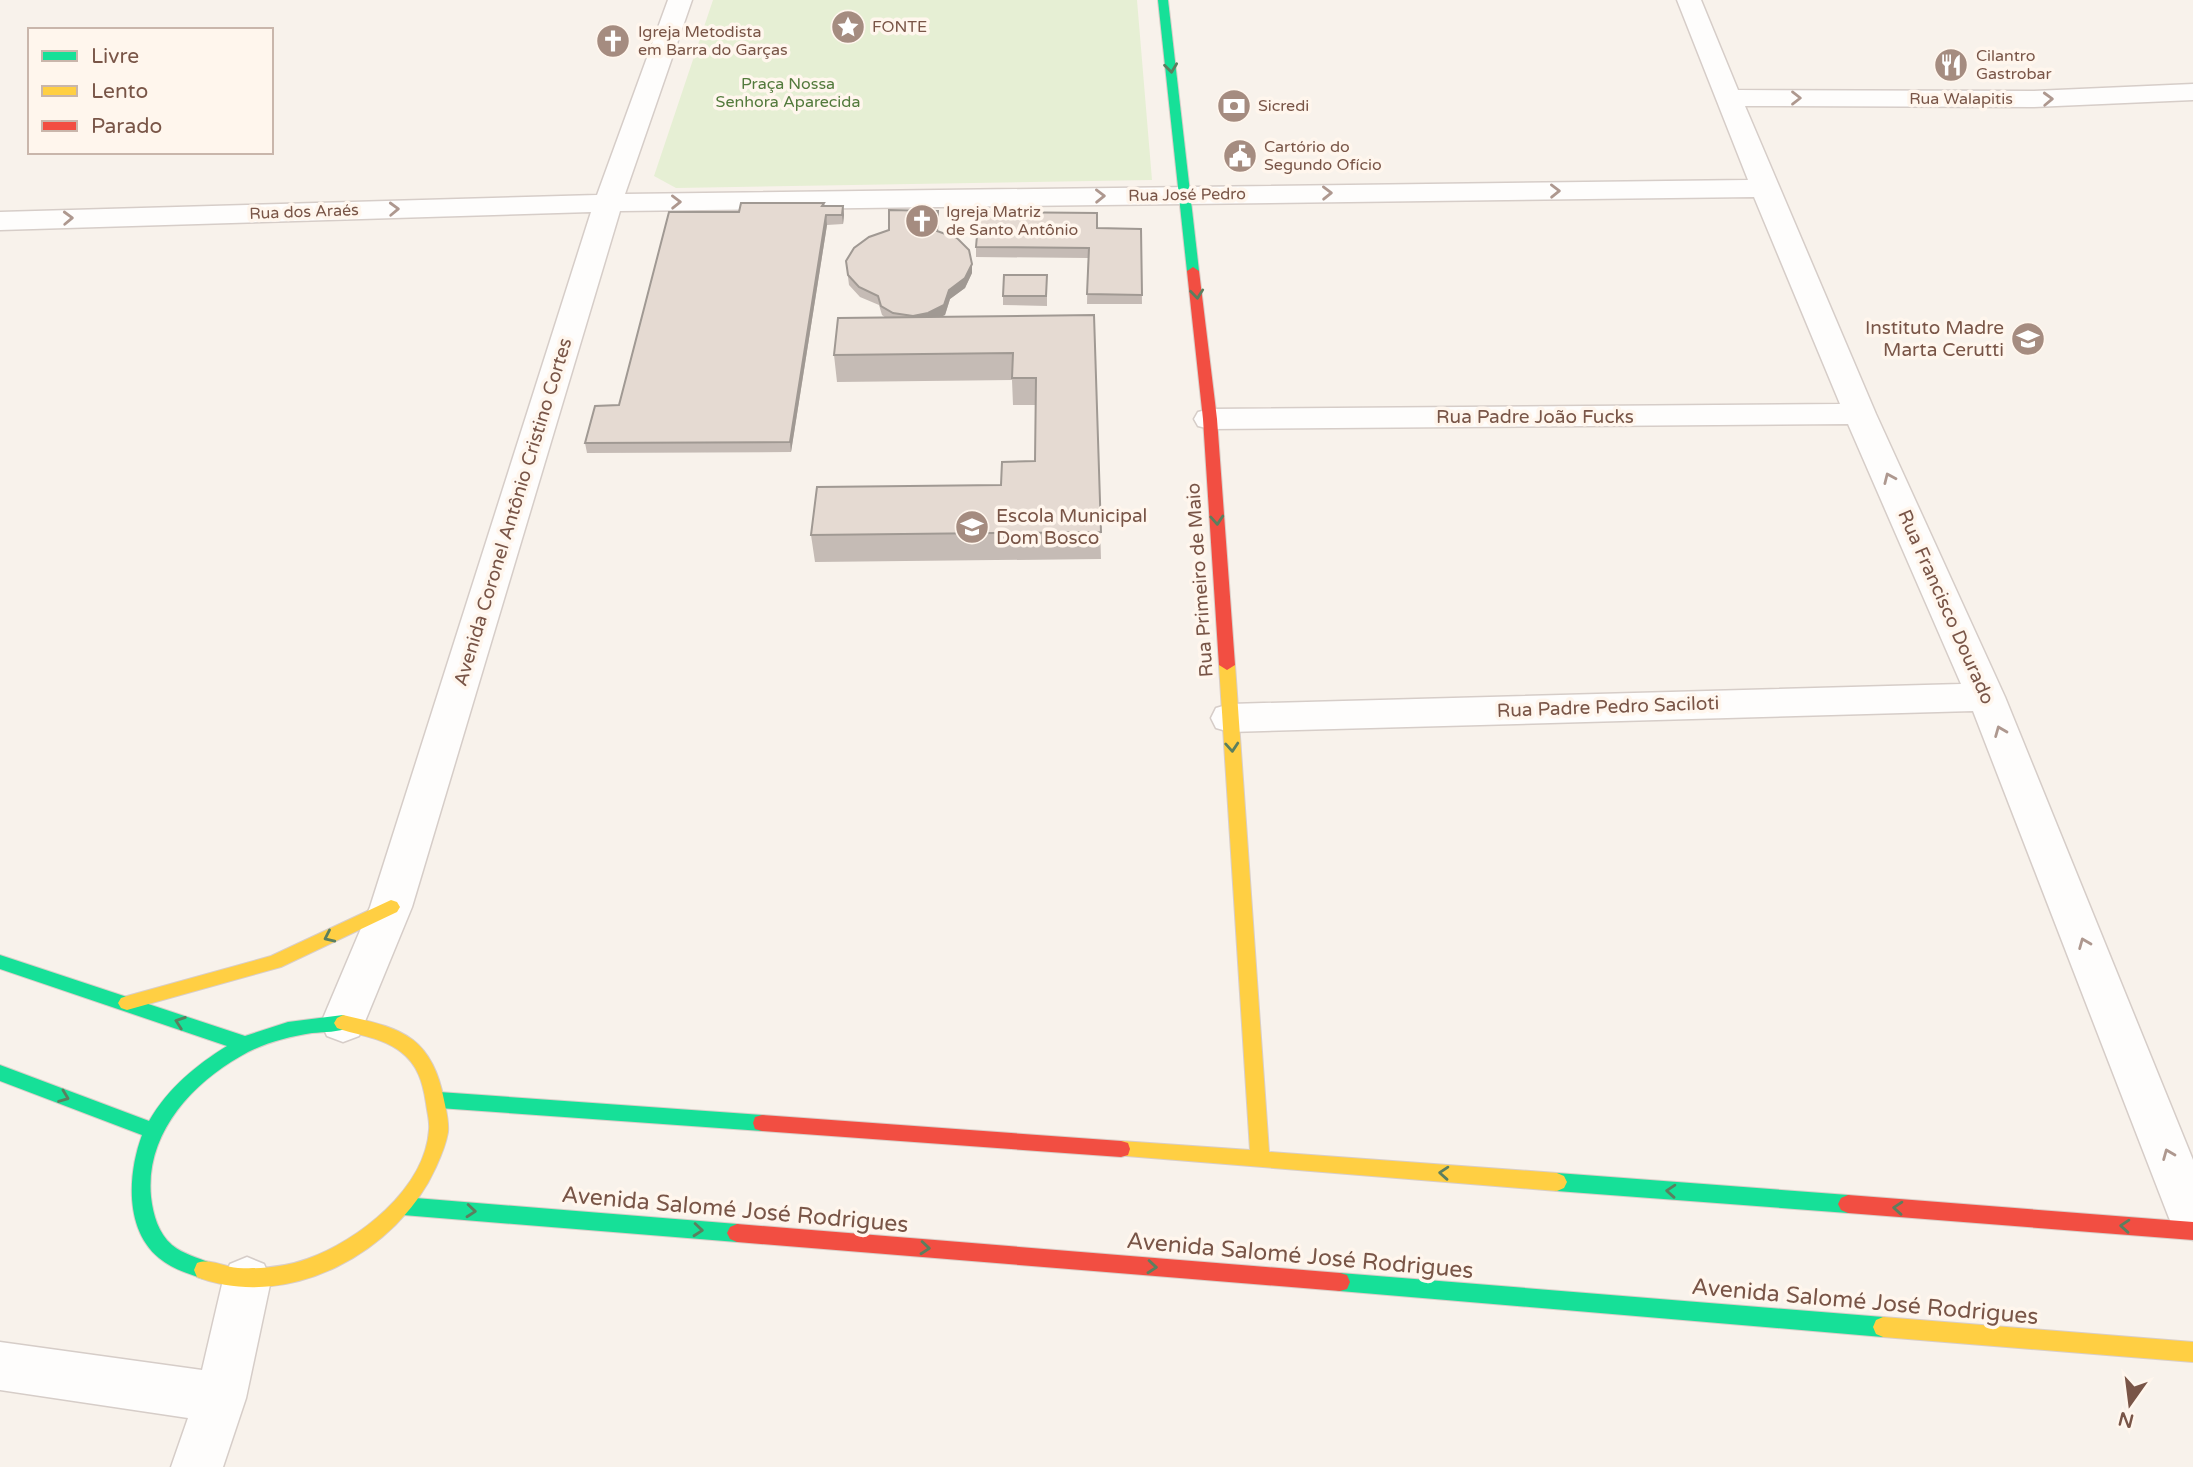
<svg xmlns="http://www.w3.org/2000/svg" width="2193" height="1467" viewBox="0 0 2193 1467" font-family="'Varela Round',sans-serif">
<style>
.green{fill:#e6efd4}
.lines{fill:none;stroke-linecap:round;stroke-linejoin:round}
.street-casing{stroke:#d6cdc8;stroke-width:3}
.fast-casing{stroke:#d9cec8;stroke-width:2}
.slow-casing{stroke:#d9cec8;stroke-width:2}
.jam-casing{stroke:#d9cec8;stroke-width:2}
.street{fill:#fefdfc;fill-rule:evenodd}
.fast{fill:#16e098;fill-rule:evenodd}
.slow{fill:#ffcf43;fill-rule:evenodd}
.jam{fill:#f24e42;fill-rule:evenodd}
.wall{fill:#c5bbb5}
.shaded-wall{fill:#a09993}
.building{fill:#e5dad2;stroke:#a09993;stroke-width:2}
.oneway{stroke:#5b7f5f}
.oneway2{stroke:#ae988f}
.labels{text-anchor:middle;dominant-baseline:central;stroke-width:7;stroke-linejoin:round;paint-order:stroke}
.far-poi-label{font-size:16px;fill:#795547;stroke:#fff6ed;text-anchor:start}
.far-park-label{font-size:16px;fill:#537a3c;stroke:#fff6ed}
.far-street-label{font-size:16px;fill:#795547;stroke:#fff6ed}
.poi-label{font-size:19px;fill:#795547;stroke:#fff6ed;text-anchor:end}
.street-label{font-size:19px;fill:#795547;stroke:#fff6ed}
.near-street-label{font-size:23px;fill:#795547;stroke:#fff6ed}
</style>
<rect width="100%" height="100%" fill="#f8f2eb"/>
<!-- green -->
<path class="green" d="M713,0H1137L1152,180L676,188L654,176Z"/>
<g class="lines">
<!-- street casing -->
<g class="street-casing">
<g id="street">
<path d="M668,0H692L625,194L1748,180L1677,0H1701L1738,90L2034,91L2193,84V100L2034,107L1745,106L1876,414L2005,697L2193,1160V1240L2176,1233L2169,1218L1973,711L1230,732L1216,728L1211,718L1216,708L1230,704L1961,684L1848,424L1210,429L1198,426L1194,419L1198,412L1210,409L1840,404L1754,197L620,211L412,907L359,1036L343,1042L327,1036L321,1023L370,907L591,212L0,230V212L597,195Z"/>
<path d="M247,1257L264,1264L271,1280L246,1398L223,1467H171L188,1418L0,1390V1342L202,1370L223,1280L230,1264Z"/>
</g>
</g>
<!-- fast casing -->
<g class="fast-casing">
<g id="fast">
<path d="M1158,0H1168L1199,271L1193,275L1187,271Z"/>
<path d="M0,955L245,1036L288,1022L343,1015L349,1018L352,1023L349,1028C338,1032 325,1032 312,1033C287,1037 263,1043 241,1056C190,1085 145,1135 151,1197C153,1214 158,1233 172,1245C183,1254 198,1258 211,1263L214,1270L211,1277L204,1279C189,1274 172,1269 159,1258C124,1229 128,1173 142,1135L0,1081V1065L149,1121C168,1088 196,1065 227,1046L0,969Z"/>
<path d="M439,1092L762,1115L769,1117L771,1123L769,1129L762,1131L439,1108L432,1106L430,1100L432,1094Z"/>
<path d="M1557,1173L1848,1195L1855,1198L1858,1204L1855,1210L1848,1213L1557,1191L1550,1188L1547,1182L1550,1176Z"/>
<path d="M403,1197L737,1224L744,1227L747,1233L744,1239L737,1242L403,1215L396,1212L393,1206L396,1200Z"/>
<path d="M1340,1273L1883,1317L1890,1320L1893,1327L1890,1334L1883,1337L1340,1291L1333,1289L1330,1282L1333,1275Z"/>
</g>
</g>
<!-- slow casing -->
<g class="slow-casing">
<g id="slow">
<path d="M1227,660L1235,665L1269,1152L1557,1173L1564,1176L1567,1182L1564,1188L1557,1191L1114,1155L1112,1149L1114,1143L1121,1141L1250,1150L1219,665Z"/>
<path d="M391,900L397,902L400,907L397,912L281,967L127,1010L121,1008L118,1003L121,998L127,996L271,956Z"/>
<path d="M343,1015C367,1021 393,1025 413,1040C431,1054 440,1078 444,1100C446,1110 449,1121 448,1132C446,1144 441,1156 436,1167C398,1252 288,1312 197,1277L194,1270L197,1263C210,1258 224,1267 238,1268C261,1269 285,1267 307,1259C358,1241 425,1189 429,1130C430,1121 427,1112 426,1103C423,1083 418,1065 401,1052C382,1037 359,1036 337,1028L334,1023L337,1018Z"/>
<path d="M1883,1317L2193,1342V1362L1883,1337L1876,1334L1873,1327L1876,1320Z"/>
</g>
</g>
<!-- jam casing -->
<g class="jam-casing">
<g id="jam">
<path d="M1193,267L1199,271L1217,419L1235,665L1227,670L1219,665L1203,419L1187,271Z"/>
<path d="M762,1115L1121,1141L1128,1143L1130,1149L1128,1155L1121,1157L762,1131L755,1129L753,1123L755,1117Z"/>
<path d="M1848,1195L2193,1222V1240L1848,1213L1841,1210L1838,1204L1841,1198Z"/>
<path d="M737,1224L1340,1273L1347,1275L1350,1282L1347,1289L1340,1291L737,1242L730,1239L727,1233L730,1227Z"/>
</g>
</g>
<!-- street -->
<use href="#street" class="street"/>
<!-- fast -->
<use href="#fast" class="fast"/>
<!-- slow -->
<use href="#slow" class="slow"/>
<!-- jam -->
<use href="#jam" class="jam"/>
</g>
<!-- wall -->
<g class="wall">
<path d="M824,203L825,206H843L844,215L843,224L827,225L791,452L587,453L585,443L619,405L739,212Z"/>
<path d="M939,220L938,231L972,264V273L965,288L950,299L945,315L940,317L1094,315L1101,559L815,562L811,535L1001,485L1035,461V405H1013L1012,380L837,382L834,355L886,318L882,315L879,305L860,297L849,285L846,261Z"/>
<path d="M1097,228L1141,229L1142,304H1087L1088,258L976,257V247Z"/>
<path d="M1047,275V306L1003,305V296Z"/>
</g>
<!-- shaded-wall -->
<g class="shaded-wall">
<path d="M843,206L844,215L843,224L842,215Z"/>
<path d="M826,215L827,225L791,452L790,442Z"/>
<path d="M972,264V273L965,288L950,299L945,315L929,322L913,326V316L949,290Z"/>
</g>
<!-- building -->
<g class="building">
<path d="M741,203H824L822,206H843L842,215H826L790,442L585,443L595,406L619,405L669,212H739Z"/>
<path d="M889,210L938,211L937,231L957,238L969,250L972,264L965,278L949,290L944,305L928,313L913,316L893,313L881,306L878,296L859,287L848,275L846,261L854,248L869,237L889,230Z"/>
<path d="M979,212L1097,213V228L1141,229L1142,295L1087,294L1089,248L976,247Z"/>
<path d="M1004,275H1047L1046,296H1003Z"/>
<path d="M1094,315L1101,532L811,535L817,487L1001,485L1002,462L1035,461L1036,378H1012L1013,353L834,355L838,318Z"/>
</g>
<!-- one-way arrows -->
<defs><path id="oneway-chevron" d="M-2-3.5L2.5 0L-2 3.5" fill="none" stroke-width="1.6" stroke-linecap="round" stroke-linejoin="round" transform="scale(1.75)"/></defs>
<g class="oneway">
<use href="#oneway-chevron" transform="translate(1171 68) rotate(83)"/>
<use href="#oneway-chevron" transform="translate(1197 294) rotate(84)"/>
<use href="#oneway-chevron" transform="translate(1217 520) rotate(86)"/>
<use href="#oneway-chevron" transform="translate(1232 747) rotate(86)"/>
<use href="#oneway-chevron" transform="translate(329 937) rotate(155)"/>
<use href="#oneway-chevron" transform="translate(180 1022) rotate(-161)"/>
<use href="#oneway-chevron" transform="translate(64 1097) rotate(21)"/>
<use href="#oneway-chevron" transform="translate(1444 1173) rotate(-176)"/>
<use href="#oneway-chevron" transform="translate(1671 1191) rotate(-176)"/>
<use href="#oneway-chevron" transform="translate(1898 1208) rotate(-176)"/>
<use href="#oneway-chevron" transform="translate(471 1211) rotate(5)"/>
<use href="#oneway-chevron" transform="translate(2125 1226) rotate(-176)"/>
<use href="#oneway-chevron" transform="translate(698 1230) rotate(5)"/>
<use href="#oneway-chevron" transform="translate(925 1248) rotate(5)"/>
<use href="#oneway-chevron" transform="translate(1152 1267) rotate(5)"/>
</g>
<g class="oneway2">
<use href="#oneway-chevron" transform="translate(1796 98)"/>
<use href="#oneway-chevron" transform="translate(2048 99) rotate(-2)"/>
<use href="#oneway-chevron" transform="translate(1555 191) rotate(-1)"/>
<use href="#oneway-chevron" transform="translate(1327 193) rotate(-1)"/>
<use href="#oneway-chevron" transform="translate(1100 196) rotate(-1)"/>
<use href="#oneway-chevron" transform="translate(676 202) rotate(-1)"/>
<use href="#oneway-chevron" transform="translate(394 209) rotate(-2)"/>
<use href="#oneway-chevron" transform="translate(68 218) rotate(-2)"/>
<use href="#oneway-chevron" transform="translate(1889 478) rotate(-114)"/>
<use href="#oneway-chevron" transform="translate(2000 731) rotate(-112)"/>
<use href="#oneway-chevron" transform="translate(2084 943) rotate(-112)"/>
<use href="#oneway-chevron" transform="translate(2168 1154) rotate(-112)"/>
</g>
<!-- icons -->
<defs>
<g id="sight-disc" transform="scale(1.75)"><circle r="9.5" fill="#a58c80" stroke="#fff6ed"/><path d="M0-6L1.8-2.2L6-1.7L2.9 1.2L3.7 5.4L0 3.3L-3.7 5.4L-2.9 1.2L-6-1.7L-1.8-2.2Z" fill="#fff"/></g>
<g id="church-disc" transform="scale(1.75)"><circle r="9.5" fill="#a58c80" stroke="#fff6ed"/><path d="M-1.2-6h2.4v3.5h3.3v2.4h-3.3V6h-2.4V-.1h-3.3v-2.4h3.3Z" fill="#fff"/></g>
<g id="restaurant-disc" transform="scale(1.75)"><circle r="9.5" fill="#a58c80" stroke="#fff6ed"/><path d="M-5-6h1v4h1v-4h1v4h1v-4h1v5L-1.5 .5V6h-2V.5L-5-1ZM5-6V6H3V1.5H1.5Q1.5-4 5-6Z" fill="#fff"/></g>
<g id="bank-disc" transform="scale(1.75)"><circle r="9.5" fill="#a58c80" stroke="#fff6ed"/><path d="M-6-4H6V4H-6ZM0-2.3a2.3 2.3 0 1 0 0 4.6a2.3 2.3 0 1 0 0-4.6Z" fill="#fff"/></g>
<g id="civic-disc" transform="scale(1.75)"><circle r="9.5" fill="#a58c80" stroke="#fff6ed"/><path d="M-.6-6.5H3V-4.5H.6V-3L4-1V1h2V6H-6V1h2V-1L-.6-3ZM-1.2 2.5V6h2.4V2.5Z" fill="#fff"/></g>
<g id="school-disc" transform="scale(1.75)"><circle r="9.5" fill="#a58c80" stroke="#fff6ed"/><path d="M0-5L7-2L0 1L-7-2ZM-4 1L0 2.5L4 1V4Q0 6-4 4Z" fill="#fff"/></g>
</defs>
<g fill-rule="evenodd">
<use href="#sight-disc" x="848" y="27"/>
<use href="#church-disc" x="613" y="41"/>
<use href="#restaurant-disc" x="1951" y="65"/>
<use href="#bank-disc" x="1234" y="106"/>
<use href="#civic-disc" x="1240" y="156"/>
<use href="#church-disc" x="922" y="221"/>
<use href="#school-disc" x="2028" y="339"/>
<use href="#school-disc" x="972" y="527"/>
</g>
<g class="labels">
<!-- far-poi labels -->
<g class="far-poi-label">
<text x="872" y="27">FONTE</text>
<text x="638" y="32">Igreja Metodista<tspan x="638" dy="18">em Barra do Garças</tspan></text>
<text x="1976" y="56">Cilantro<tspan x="1976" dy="18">Gastrobar</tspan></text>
<text x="1258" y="106">Sicredi</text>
<text x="1264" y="147">Cartório do<tspan x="1264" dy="18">Segundo Ofício</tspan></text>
<text x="946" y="212">Igreja Matriz<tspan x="946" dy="18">de Santo Antônio</tspan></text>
</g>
<!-- far-park labels -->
<g class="far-park-label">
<text x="788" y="84">Praça Nossa<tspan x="788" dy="18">Senhora Aparecida</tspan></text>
</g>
<!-- far-street labels -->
<g class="far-street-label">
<text x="1961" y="99">Rua Walapitis</text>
<text transform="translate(1187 195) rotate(-1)">Rua José Pedro</text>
<text transform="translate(304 212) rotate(-2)">Rua dos Araés</text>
</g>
<!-- poi labels -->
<g class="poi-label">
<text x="2004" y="328">Instituto Madre<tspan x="2004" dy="22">Marta Cerutti</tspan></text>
<text x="996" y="516" text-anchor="start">Escola Municipal<tspan x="996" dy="22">Dom Bosco</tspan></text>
</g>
<!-- street labels -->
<g class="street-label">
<text x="1535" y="417">Rua Padre João Fucks</text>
<text transform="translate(513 512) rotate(-73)">Avenida Coronel Antônio Cristino Cortes</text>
<text transform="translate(1200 580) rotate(-94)">Rua Primeiro de Maio</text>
<text transform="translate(1946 607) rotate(66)">Rua Francisco Dourado</text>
<text transform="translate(1608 707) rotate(-2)">Rua Padre Pedro Saciloti</text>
</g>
<!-- near-street labels -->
<g class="near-street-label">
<text transform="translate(735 1210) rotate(5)">Avenida Salomé José Rodrigues</text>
<text transform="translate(1300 1256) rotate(5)">Avenida Salomé José Rodrigues</text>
<text transform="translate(1865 1302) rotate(5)">Avenida Salomé José Rodrigues</text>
</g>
</g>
<!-- legend -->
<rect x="28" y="28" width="245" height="126" fill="#fff6ed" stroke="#c9b6ab" stroke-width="2"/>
<rect x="42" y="51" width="35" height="10" fill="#16e098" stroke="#c9b6ab" stroke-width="2"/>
<text x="91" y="63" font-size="21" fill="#795547">Livre</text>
<rect x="42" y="86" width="35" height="10" fill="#ffcf43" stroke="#c9b6ab" stroke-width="2"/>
<text x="91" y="98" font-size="21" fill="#795547">Lento</text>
<rect x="42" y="121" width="35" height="10" fill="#f24e42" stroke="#c9b6ab" stroke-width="2"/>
<text x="91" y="133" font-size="21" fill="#795547">Parado</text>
<!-- north arrow -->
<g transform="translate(2130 1404) rotate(194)" stroke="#fff6ed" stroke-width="5" paint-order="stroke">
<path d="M0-5L12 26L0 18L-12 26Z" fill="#795547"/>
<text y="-10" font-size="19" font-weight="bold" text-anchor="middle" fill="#795547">N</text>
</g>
</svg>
